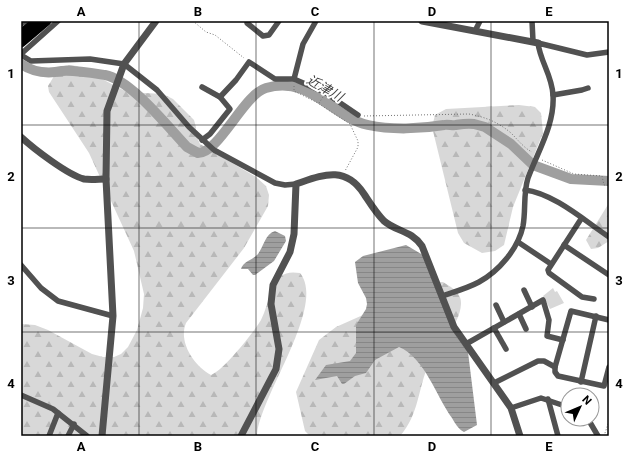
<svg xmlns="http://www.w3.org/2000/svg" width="630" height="457" viewBox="0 0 630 457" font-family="Roboto,'Noto Sans JP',sans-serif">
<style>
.green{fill:#d8d8d8}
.forest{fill:url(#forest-firs)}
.water{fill:url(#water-rules)}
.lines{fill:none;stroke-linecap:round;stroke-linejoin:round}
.river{stroke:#9f9f9f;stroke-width:10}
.path{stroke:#737373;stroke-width:1;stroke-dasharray:1 2;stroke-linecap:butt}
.minor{stroke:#515151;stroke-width:5.5}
.tertiary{stroke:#515151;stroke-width:7}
.trunk{stroke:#000;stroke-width:9}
.grid{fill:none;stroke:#000;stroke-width:1;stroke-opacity:0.55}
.labels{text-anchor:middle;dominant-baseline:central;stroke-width:4;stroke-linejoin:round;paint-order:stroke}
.water-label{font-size:13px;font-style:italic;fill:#404040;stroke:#fff}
.neatline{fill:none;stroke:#000;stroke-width:1.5}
.grid-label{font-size:13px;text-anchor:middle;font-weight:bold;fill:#000}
</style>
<defs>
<pattern id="forest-firs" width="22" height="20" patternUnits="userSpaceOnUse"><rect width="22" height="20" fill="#d8d8d8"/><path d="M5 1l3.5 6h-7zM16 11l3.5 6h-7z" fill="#b8b8b8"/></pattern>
<pattern id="water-rules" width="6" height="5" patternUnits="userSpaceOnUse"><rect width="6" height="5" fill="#9f9f9f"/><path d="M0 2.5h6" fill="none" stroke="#878787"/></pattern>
</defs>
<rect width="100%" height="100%" fill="#fff"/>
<!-- green -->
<path class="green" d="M553,288L555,292L557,291L564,303L550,309L543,296Z"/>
<!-- forest -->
<g class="forest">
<path d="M68,65L77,66L127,92L163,94L173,99L194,120L196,127V135L200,144L256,177L266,186L269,195L268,206L244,248L186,323C178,342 194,366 211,375C223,371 254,332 261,320C267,309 271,285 280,277C286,272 292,272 300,273C327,306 259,397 257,436H21V324L35,325L48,330L92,354L103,357H114L121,354L128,347L137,330L143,308L144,294L134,251L89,153L49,92L48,86C54,77 58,66 68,65Z"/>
<path d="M519,105L535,107L541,113L543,133L513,207L504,245L495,251L482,253L464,243L458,233L432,127L435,115L446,109Z"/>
<path d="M609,203V241L598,248L591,249L586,240Z"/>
<path d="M437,282H443C451,287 462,293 461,304C460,326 438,344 429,363C418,388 419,415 400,436H310L305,431L296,392L319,340L336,327Z"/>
</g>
<!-- water -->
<g class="water">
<path d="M275,231L285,236L286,241L274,261L255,275H253L248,269H241C243,261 253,260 258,254C264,246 265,234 275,231Z"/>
<path d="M406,245L423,255L455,334L468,352L477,425L464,432C458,429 455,423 452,418C436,396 425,358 399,347L375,360L366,373L355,376L344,384H342L337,376L315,380L326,365L350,361L356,353V325L366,309L367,304L366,298L358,283L355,262L363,256Z"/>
</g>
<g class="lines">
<!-- river -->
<path class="river" d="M21,64C34,73 47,74 62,71C74,70 92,73 105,75C131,80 168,127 187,147L198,153C219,153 244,94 266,88C310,75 330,116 368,125C391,130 421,129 444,125C448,124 453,126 456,125C462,124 467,123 474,124L485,127L511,144L533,165L571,179L609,181"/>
<!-- path -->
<g class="path">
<path d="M193,21L206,32L215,35L244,58"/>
<path d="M294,86V91L316,102L350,124L358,141V147L345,171"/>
<path d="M319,103L323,97"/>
<path d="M364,116L469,114C485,117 498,122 511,133C518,140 524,148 532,152"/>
<path d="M542,160L574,174L602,176L604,185H609"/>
<path d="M604,436L609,421"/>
</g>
<!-- minor -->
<g class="minor">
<path d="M247,21V23L263,36L269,35L279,21"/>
<path d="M316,21L303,44L294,79L324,92L358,115"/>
<path d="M532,21L533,41"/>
<path d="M21,24L25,21"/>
<path d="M475,31L480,21"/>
<path d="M21,54L58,21"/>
<path d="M21,55L31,61L90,59L124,64L157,90L189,127L214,150L275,183L285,185L296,184"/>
<path d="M202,87L220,97L230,109L210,134L202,140"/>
<path d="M553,95L582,90L588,88"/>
<path d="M220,97L236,80L249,62L275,79H294"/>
<path d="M525,190C553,193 585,221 609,237"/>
<path d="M581,219L548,270L549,273L582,297L594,299"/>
<path d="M518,242L551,264"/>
<path d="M564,245L609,275"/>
<path d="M21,265L41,288L58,301L113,316"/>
<path d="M524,290L532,307"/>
<path d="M442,296C454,292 468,288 479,282C499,271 518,249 523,226C526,210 523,194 528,178C538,151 555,124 553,95C552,75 540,61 538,43L587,55L609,52"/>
<path d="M496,305L504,322"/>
<path d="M519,314L526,329"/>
<path d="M609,320L571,311L555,367V372L558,376L604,386L609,367"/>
<path d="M494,328L506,349"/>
<path d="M466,344L543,300L549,320L547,336L563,340"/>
<path d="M581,382L596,316"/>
<path d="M494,383L538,361H544L555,367"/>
<path d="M21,395L53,409L87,436"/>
<path d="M548,399L558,436"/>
<path d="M511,408L541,398L568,407"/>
<path d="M588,419L598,436"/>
<path d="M49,436L58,413"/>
<path d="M68,436L74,424"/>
</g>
<!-- tertiary -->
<g class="tertiary">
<path d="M422,21L538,43"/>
<path d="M21,137C34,149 68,175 84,179C91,180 99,179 106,179"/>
<path d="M102,436L113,316L106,179L107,111L124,64L156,21"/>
<path d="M241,436L276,369L279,349L271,304L273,285L290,252L294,234L296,184C323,175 345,165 364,194C370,203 376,213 384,221C397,232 411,230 422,246L454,327L511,408L520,436"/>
</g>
<!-- trunk -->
<g class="trunk">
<path d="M21,34L36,21"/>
<path d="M21,43L47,21"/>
</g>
</g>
<!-- grid -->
<path class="grid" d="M139,21V436M256,21V436M374,21V436M491,21V436M21,125H609M21,228H609M21,332H609"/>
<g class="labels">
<!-- water labels -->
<g class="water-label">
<text transform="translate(325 88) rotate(30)">近津川</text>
</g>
</g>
<!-- border -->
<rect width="630" height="457" fill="none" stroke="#ffffff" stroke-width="44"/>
<!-- north arrow -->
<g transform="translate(580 407) rotate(46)"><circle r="19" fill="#ffffff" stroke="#999999"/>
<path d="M0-3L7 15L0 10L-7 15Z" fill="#000000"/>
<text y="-6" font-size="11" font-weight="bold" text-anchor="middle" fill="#000000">N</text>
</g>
<rect x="22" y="22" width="586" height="413" class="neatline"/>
<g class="grid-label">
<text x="81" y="16">A</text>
<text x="198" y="16">B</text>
<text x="315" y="16">C</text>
<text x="432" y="16">D</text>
<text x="549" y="16">E</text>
<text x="11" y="78">1</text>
<text x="619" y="78">1</text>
<text x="11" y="181">2</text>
<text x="619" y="181">2</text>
<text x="11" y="285">3</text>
<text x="619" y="285">3</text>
<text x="11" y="388">4</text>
<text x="619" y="388">4</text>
<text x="81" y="451">A</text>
<text x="198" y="451">B</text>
<text x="315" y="451">C</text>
<text x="432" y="451">D</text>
<text x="549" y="451">E</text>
</g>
</svg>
